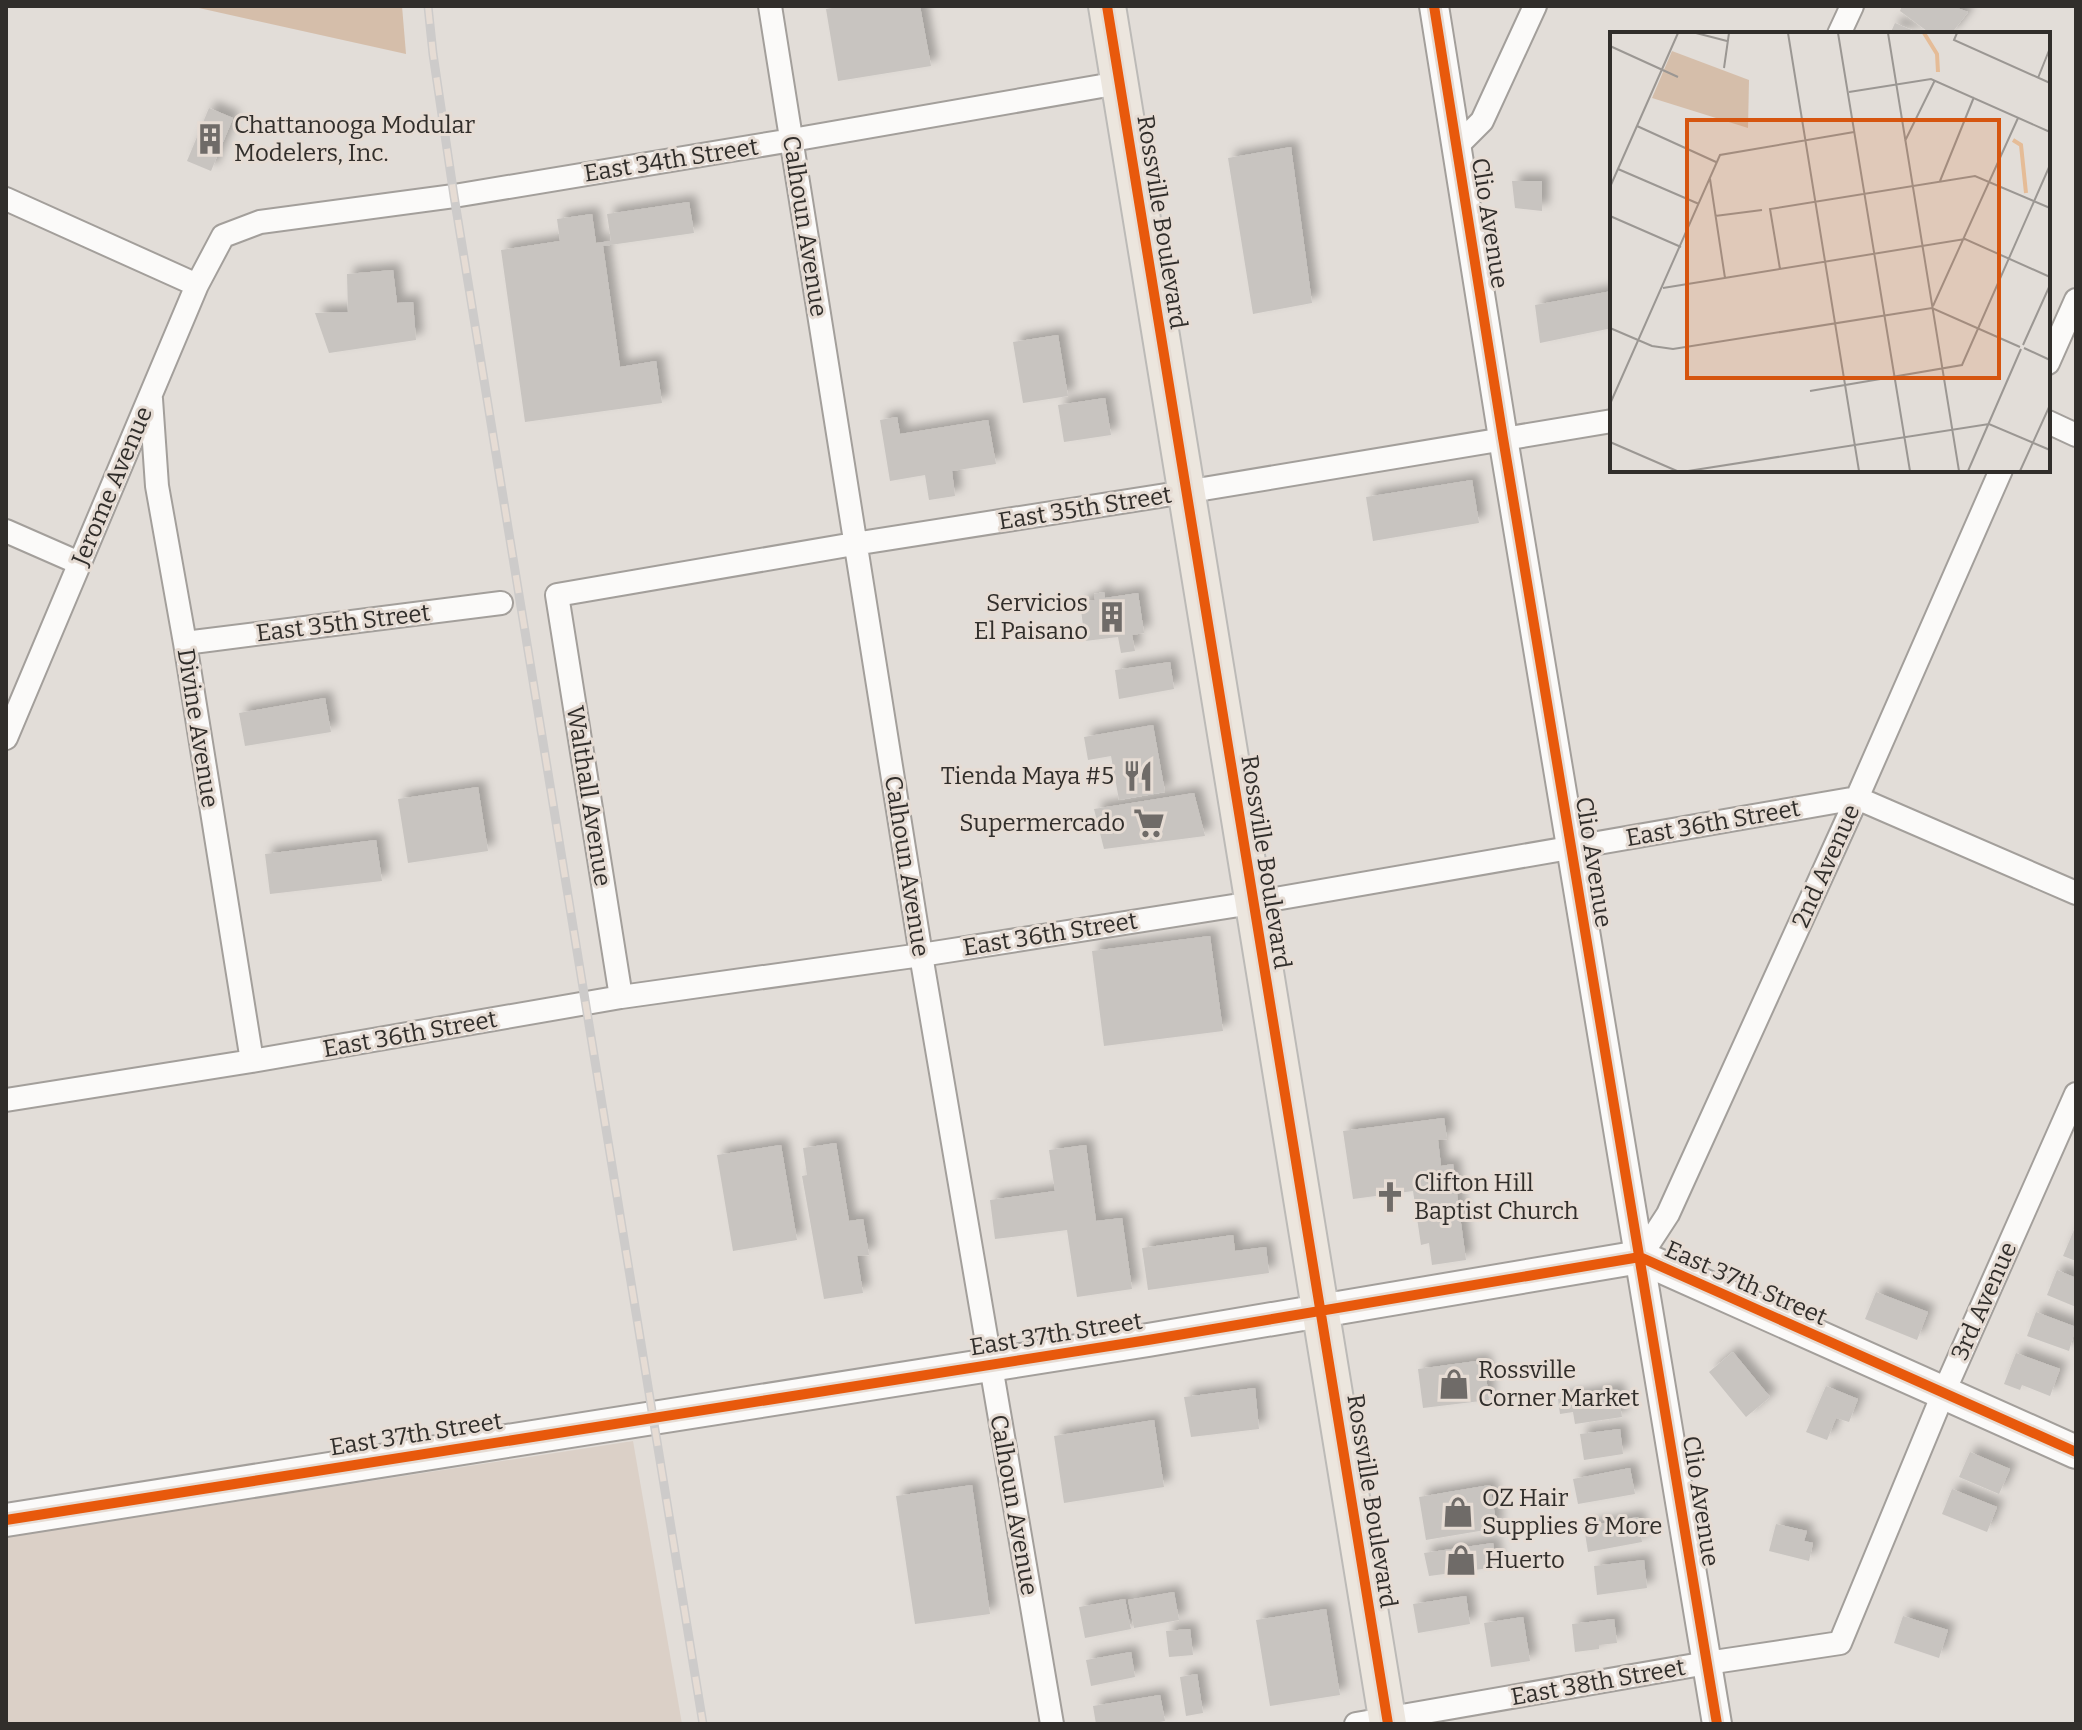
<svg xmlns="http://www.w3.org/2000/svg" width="2082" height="1730" font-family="Bitter,serif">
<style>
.built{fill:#dbd0c7}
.green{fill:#d5beaa}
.building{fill:#c8c4c0;filter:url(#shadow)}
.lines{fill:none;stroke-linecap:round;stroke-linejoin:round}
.minor-casing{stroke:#a39f9b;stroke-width:26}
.tertiary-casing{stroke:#a39f9b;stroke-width:32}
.secondary-casing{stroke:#a39f9b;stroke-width:36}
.trunk-casing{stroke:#bcbab7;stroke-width:40}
.minor{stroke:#fbfaf9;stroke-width:22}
.tertiary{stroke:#fbfaf9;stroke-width:28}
.secondary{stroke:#fbfaf9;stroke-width:32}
.trunk{stroke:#ece6de;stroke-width:36}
.rail-casing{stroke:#cdcbca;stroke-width:9}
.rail{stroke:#e6dcd4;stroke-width:6;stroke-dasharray:18;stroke-linecap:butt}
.cycleway-casing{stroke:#e6dcd4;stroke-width:15}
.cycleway{stroke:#e8590c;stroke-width:10}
.labels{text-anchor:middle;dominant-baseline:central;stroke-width:6;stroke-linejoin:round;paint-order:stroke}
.poi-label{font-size:24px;fill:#312e2b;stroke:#e6dcd4;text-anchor:start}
.street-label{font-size:24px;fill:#312e2b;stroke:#e6dcd4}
.inset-river{fill:none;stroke:#e5bc97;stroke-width:4}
.inset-road{fill:none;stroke:#9b9793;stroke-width:2}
.view{fill:#d6550f;fill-opacity:0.15;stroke:#d6550f;stroke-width:4}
.inset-edge{fill:none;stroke:#312e2b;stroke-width:4}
</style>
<defs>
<filter id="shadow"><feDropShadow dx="7" dy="-7" stdDeviation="4" flood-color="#0004"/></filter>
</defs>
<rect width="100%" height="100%" fill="#e2ddd8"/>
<path class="built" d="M633,1441L682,1724H6V1537Z"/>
<path class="green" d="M190,6H402L406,54Z"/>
<path class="building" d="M845,6H920L931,66L838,81L826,9Z
M1902,6H1952L1968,12L1951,34H1931L1900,11Z
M1895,23L1921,34H1890Z
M209,108L233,118L211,171L187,161Z
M1291,147L1312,303L1253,314L1228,158Z
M1512,181H1542V211L1515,208Z
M689,202L694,233L603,246L620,367L656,361L662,403L525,422L501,250L560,241L557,219L592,214L596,243L611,241L607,214Z
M393,270L397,303L413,302L416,340L329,353L315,313L348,312L347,274Z
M1612,291V328L1540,343L1535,305Z
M1058,335L1068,396L1023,403L1013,342Z
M1105,398L1111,435L1064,442L1058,405Z
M897,417L900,434L988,420L996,464L952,471L955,496L929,500L925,475L890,481L880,420Z
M1472,480L1479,523L1373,541L1366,497Z
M1104,592L1105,598L1138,593L1144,633L1132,635L1135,651L1121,653L1118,637L1085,641L1080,602L1095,600L1094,594Z
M1170,662L1174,689L1119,699L1115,670Z
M325,698L331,732L245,746L239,713Z
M1153,725L1165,792L1119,800L1111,756L1088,760L1084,737Z
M478,787L488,851L408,863L398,799Z
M1194,793L1205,836L1104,849L1094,809Z
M376,840L382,881L270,894L265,854Z
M1210,936L1223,1031L1104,1046L1092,951Z
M1444,1118L1447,1139L1438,1140L1441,1166L1453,1164L1466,1260L1432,1265L1429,1243L1421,1245L1413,1191L1353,1199L1343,1131Z
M836,1143L849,1221L863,1219L869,1255L857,1256L863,1293L824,1299L802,1176L807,1175L803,1148Z
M781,1145L797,1240L733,1251L717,1155Z
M1086,1145L1096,1221L1122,1218L1132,1289L1077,1297L1067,1230L995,1239L990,1200L1055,1191L1049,1150Z
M2076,1225V1261L2063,1256Z
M1233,1235L1235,1251L1266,1247L1269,1273L1148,1290L1142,1248Z
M2057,1270L2076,1278V1307L2047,1295Z
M1876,1292L1928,1312L1917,1340L1865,1319Z
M2036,1312L2076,1327L2069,1351L2027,1336Z
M1733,1352L1770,1397L1746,1417L1709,1372Z
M2016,1353L2060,1369L2050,1396L2022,1385L2020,1390L2004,1384Z
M1484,1360L1489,1400L1423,1408L1418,1369Z
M1826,1386L1858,1399L1849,1422L1836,1418L1827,1440L1806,1432Z
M1255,1388L1259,1429L1191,1437L1184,1397Z
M1617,1389L1622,1417L1575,1424L1573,1412L1560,1414L1558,1399Z
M1154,1420L1164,1487L1064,1503L1054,1436Z
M1620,1429L1623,1454L1584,1460L1580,1434Z
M1970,1452L2010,1469L1999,1494L1959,1477Z
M1630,1468L1635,1494L1578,1504L1573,1479Z
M972,1485L990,1614L915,1624L896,1496Z
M1490,1485L1497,1528L1426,1540L1419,1497Z
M1952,1489L1997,1507L1987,1532L1942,1514Z
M1638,1517L1642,1542L1588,1552L1584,1527Z
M1776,1524L1807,1531L1804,1541L1813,1543L1809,1561L1769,1551Z
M1493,1543L1497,1567L1429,1576L1424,1553Z
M1644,1560L1647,1588L1597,1595L1594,1566Z
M1174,1592L1179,1620L1134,1628L1128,1600Z
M1466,1596L1470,1624L1418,1633L1413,1604Z
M1125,1599L1131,1629L1085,1638L1079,1607Z
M1326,1609L1340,1695L1270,1706L1256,1620Z
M1903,1616L1948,1630L1939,1658L1894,1643Z
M1523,1617L1530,1661L1491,1667L1484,1623Z
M1614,1619L1617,1643L1599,1645V1649L1575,1652L1572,1624Z
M1190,1629L1193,1655L1169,1657L1166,1631Z
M1131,1652L1135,1677L1091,1686L1086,1660Z
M1197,1674L1203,1713L1186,1716L1180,1677Z
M1160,1695L1165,1721L1148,1724H1096L1093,1706Z"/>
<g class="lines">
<defs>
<path id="minor" d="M770,6L921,955L1052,1724
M1839,34L1852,6
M1457,146L1482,121L1535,6
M6,199L197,285
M2048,363L2076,300
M151,399L157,486L185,643L252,1061
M2048,422L2076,435
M6,531L79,563
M185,643L501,603
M6,738L197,285L223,236L260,222L454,196L792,140L1119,83
M621,997L557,595L854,544L1185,492L1612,421
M6,1100L252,1061L621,997L921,955L1252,903L1857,798L2076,893
M1640,1257L1668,1214L1857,798L2001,470
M1356,1724L1707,1663L1840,1643L1943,1394L2076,1094"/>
<path id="tertiary" d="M1434,6L1503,438L1717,1724"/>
<path id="secondary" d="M6,1520L1148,1340L1640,1257L2076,1452"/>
<path id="trunk" d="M1107,6L1388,1724"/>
</defs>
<use href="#minor" class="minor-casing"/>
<use href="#tertiary" class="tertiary-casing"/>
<use href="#secondary" class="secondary-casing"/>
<use href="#trunk" class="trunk-casing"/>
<use href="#minor" class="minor"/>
<use href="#tertiary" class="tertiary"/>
<use href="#secondary" class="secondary"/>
<use href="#trunk" class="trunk"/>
<defs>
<path id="rail" d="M428,6L433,54L454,196L703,1724"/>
</defs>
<use href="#rail" class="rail-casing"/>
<use href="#rail" class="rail"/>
<defs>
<path id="cycleway" d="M1107,6L1388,1724
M1434,6L1503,438L1717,1724
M6,1520L1148,1340L1640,1257L2076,1452"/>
</defs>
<use href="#cycleway" class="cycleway-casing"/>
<use href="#cycleway" class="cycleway"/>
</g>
<defs>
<symbol id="building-bare" viewBox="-9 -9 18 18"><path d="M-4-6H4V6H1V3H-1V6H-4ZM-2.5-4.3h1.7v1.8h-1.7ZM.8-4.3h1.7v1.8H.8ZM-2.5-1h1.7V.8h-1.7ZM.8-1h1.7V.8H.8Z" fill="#6f6b68" stroke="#e6dcd4" stroke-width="2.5" paint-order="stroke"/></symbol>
<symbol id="restaurant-bare" viewBox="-9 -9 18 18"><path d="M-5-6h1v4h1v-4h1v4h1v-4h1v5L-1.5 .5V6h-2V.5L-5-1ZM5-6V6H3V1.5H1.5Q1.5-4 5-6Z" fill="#6f6b68" stroke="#e6dcd4" stroke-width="2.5" paint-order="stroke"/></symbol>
<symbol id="supermarket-bare" viewBox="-9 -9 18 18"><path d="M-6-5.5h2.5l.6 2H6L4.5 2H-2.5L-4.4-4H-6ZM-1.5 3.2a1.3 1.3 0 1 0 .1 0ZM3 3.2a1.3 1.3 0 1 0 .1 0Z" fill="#6f6b68" stroke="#e6dcd4" stroke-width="2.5" paint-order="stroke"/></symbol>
<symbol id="church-bare" viewBox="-9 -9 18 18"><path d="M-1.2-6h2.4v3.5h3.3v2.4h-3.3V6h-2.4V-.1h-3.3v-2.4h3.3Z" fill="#6f6b68" stroke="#e6dcd4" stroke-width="2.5" paint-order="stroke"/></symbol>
<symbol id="shop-bare" viewBox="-9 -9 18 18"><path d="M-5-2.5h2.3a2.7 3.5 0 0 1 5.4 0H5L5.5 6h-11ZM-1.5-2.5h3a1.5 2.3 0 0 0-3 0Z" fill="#6f6b68" stroke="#e6dcd4" stroke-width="2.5" paint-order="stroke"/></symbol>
</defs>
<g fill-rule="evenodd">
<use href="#building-bare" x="188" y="117" width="44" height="44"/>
<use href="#building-bare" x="1090" y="595" width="44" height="44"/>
<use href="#restaurant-bare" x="1116" y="754" width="44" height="44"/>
<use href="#supermarket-bare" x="1127" y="801" width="44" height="44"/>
<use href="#church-bare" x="1368" y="1175" width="44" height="44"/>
<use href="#shop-bare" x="1432" y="1362" width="44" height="44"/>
<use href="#shop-bare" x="1436" y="1490" width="44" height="44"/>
<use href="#shop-bare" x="1439" y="1538" width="44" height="44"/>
</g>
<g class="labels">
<g class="poi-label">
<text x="234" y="125">Chattanooga Modular<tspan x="234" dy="28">Modelers, Inc.</tspan></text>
<text x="1088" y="603" text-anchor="end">Servicios<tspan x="1088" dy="28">El Paisano</tspan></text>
<text x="1114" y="776" text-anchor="end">Tienda Maya #5</text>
<text x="1125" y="823" text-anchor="end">Supermercado</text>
<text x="1414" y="1183">Clifton Hill<tspan x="1414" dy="28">Baptist Church</tspan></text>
<text x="1478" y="1370">Rossville<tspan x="1478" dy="28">Corner Market</tspan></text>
<text x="1482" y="1498">OZ Hair<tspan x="1482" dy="28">Supplies &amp; More</tspan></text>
<text x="1485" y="1560">Huerto</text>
</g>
<g class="street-label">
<text transform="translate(671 160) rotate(-9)">East 34th Street</text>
<text transform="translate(1162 222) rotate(81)">Rossville Boulevard</text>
<text transform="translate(1490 223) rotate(81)">Clio Avenue</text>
<text transform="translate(805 226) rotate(81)">Calhoun Avenue</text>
<text transform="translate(112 486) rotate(-67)">Jerome Avenue</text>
<text transform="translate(1085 508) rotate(-9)">East 35th Street</text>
<text transform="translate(343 623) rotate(-7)">East 35th Street</text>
<text transform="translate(198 728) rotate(81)">Divine Avenue</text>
<text transform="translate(589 796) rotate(81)">Walthall Avenue</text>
<text transform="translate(1713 823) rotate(-10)">East 36th Street</text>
<text transform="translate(1266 862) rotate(81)">Rossville Boulevard</text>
<text transform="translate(1594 862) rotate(81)">Clio Avenue</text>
<text transform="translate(907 866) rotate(81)">Calhoun Avenue</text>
<text transform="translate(1826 866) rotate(-66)">2nd Avenue</text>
<text transform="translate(1050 934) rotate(-9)">East 36th Street</text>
<text transform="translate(410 1034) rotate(-10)">East 36th Street</text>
<text transform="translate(1746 1283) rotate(24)">East 37th Street</text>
<text transform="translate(1984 1301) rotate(-66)">3rd Avenue</text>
<text transform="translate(1056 1334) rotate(-9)">East 37th Street</text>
<text transform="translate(416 1434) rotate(-9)">East 37th Street</text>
<text transform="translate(1372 1501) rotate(81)">Rossville Boulevard</text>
<text transform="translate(1701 1501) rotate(81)">Clio Avenue</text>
<text transform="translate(1014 1505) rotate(80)">Calhoun Avenue</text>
<text transform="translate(1598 1682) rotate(-10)">East 38th Street</text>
</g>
</g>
<g transform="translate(1610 32)">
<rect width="440" height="440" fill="#e2ddd8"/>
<path d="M62,19L139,48L138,96L42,66Z" fill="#d5beaa"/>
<path class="inset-river" d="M314,1L327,22L328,40M403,108L411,113L416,161"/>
<path class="inset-road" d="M86,1L117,9M178,1L249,439M228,1L300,439M278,1L349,439M347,1L344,8L440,51M0,14L68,45M114,36L119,1M428,46L440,16M239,60L321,47L440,100M27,94L106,130M295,109L325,48M8,137L89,172M100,147L115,246M330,149L364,65M0,155L68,1M0,184L71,215M105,184L152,178M170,237L160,177L365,144L440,176M53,256L355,207L440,245M323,274L408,86M0,296L42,314L63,317L322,276L410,315M413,313L440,253M414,316L440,328M200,359L352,333L440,133M0,372L110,123L244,100M0,410L67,439M78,439L379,392L440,418M358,439L411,317M410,439L440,373"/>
<path class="view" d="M77,88H389V346H77Z"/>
<rect width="440" height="440" class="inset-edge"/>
</g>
<rect width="2082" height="1730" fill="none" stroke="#312e2b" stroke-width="16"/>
</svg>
